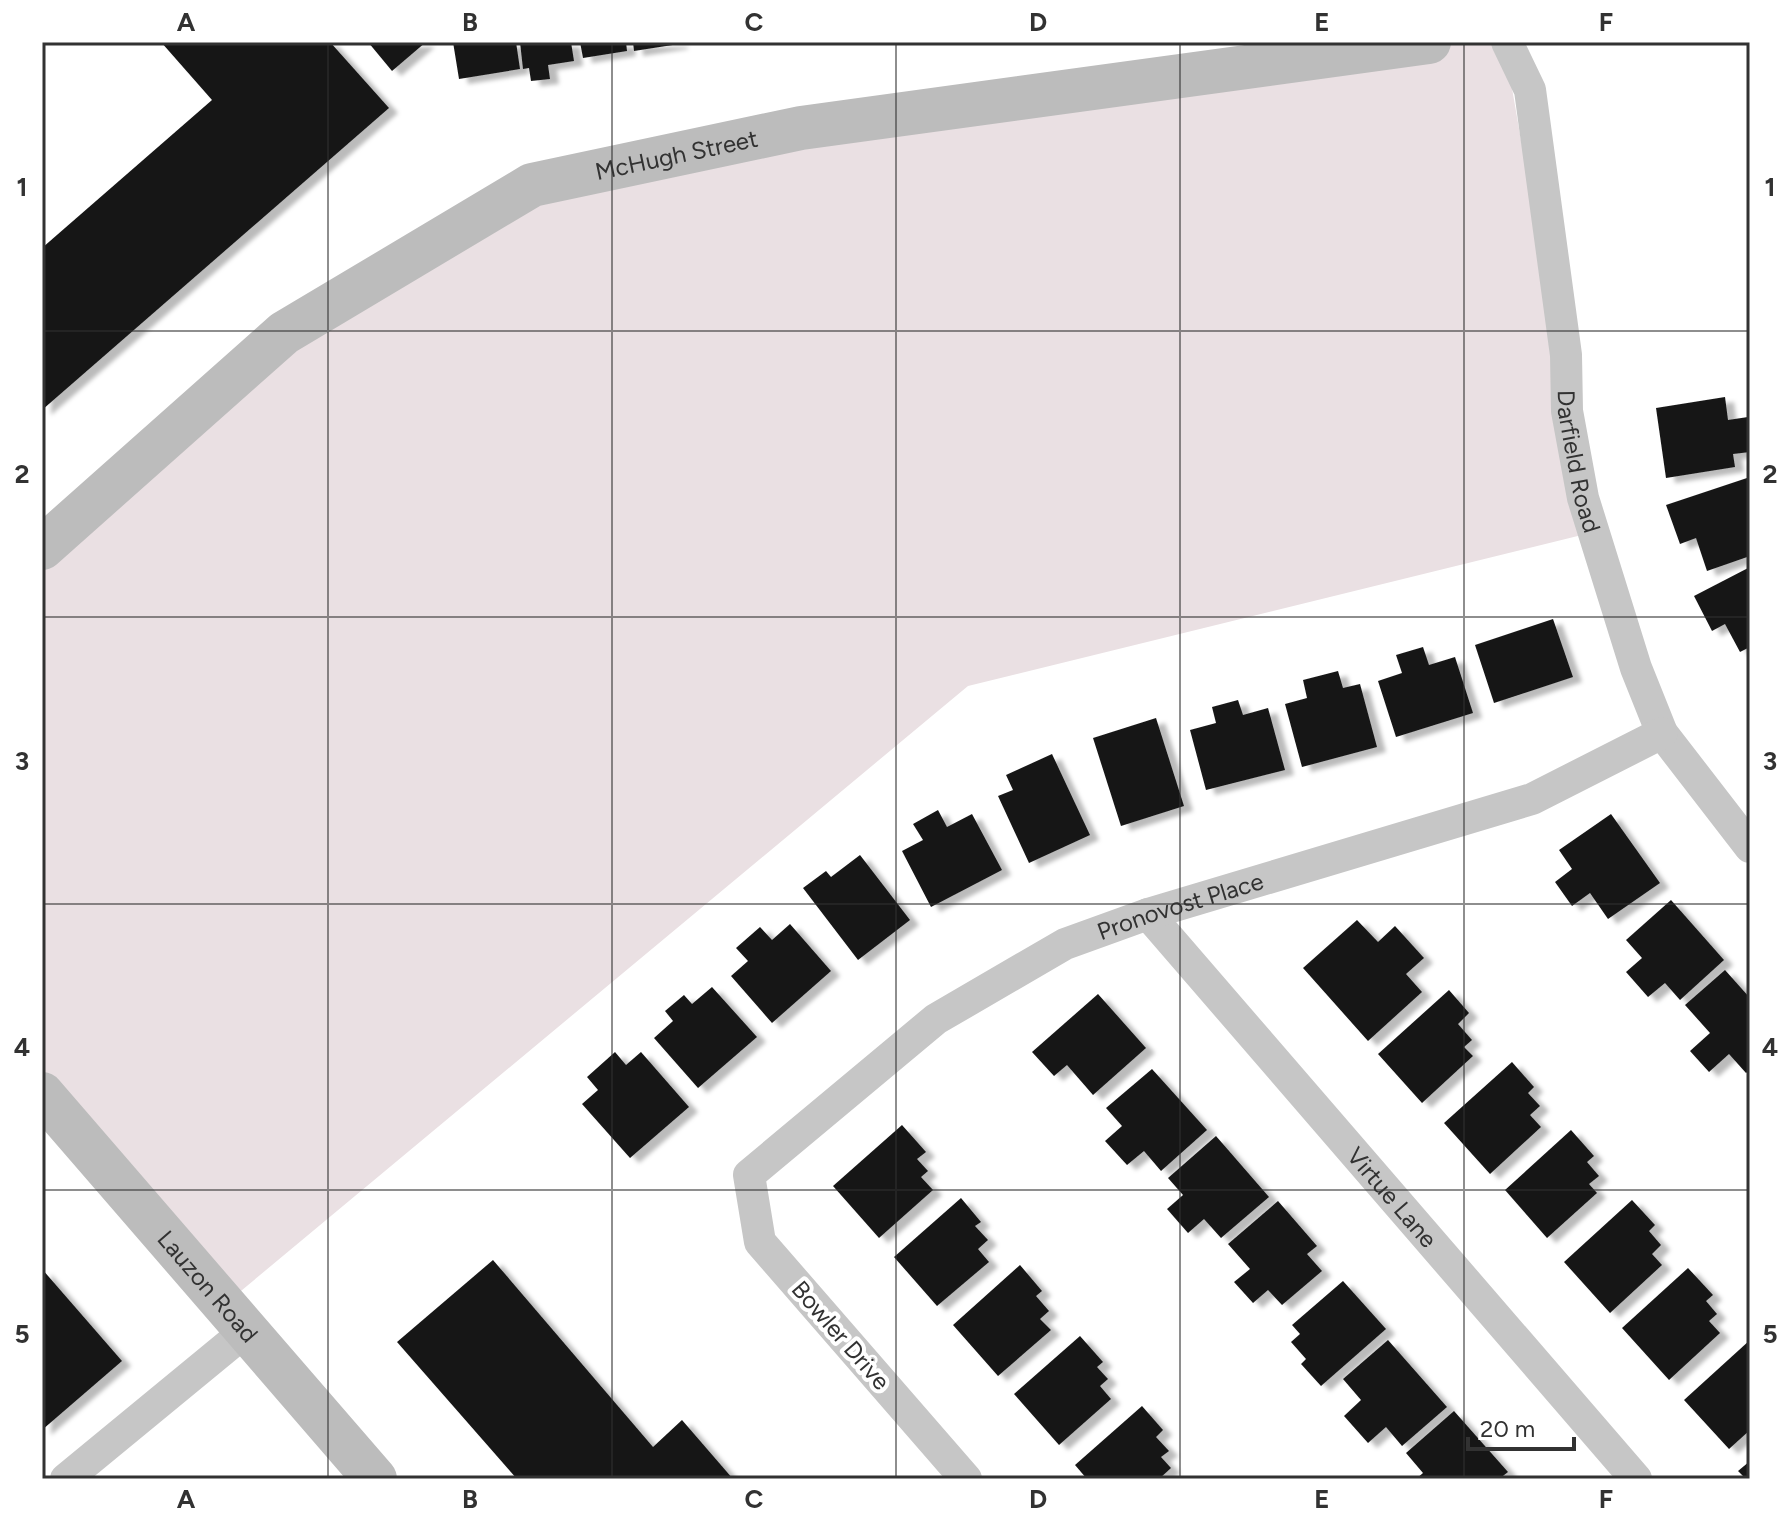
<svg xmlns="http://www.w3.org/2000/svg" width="1792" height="1521" font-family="Figtree,sans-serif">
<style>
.green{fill:#eae0e3}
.building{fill:#191919;filter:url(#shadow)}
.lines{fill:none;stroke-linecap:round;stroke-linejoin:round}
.street{stroke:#c6c6c6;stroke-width:32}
.secondary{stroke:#bcbcbc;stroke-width:44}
.grid{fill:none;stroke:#323232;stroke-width:2;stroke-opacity:0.55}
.labels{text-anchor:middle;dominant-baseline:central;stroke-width:8;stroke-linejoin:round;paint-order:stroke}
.street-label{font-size:24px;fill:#323232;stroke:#fff}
.neatline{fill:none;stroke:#323232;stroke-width:3}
.grid-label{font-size:26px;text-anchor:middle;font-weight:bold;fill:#323232}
</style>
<defs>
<filter id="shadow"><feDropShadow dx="9" dy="5" stdDeviation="2" flood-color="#0004"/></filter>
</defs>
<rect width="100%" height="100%" fill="#fff"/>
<path class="green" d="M1429,42H1504L1583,498L1594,532L968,686L224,1305L42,1096V548L284,333L532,185Z"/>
<path class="building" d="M161,42H330L389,108L42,410V248L212,100Z
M368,42H426L392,71Z
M453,42H516L520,69L459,79Z
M520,42H571L574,61L548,65L550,79L531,81L529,68L523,69Z
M580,42H626L627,51L583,58Z
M633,42H679V44L634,51Z
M1725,397L1728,420L1748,417L1750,452L1733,454L1735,467L1666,478L1656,408Z
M1750,477V556L1707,571L1696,538L1680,544L1666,505Z
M1750,567V647L1740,652L1725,624L1712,631L1694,596Z
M1553,619L1573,677L1494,703L1475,645Z
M1423,647L1429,665L1455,657L1473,713L1396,737L1378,681L1402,673L1396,655Z
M1338,671L1343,688L1360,684L1377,747L1302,767L1285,704L1307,698L1303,680Z
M1238,700L1243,715L1268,708L1285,770L1206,790L1190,730L1216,723L1212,707Z
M1156,718L1184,806L1121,826L1093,738Z
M1052,754L1090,835L1029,863L998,796L1013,790L1006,775Z
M938,810L947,827L972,814L1002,870L931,907L902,851L923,840L913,824Z
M1611,814L1660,883L1608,919L1590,893L1572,906L1555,882L1572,869L1559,850Z
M860,855L910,920L858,960L803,888L826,871L831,877Z
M1671,900L1724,960L1680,1000L1665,983L1648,997L1626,972L1642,958L1626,940Z
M1357,920L1378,942L1395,926L1424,958L1406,974L1422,992L1368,1041L1303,968Z
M790,924L831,971L772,1023L731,976L748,961L736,948L760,927L772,940Z
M1725,970L1750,998V1070L1746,1073L1729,1054L1709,1072L1690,1051L1710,1033L1685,1005Z
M712,987L757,1037L698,1088L654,1038L673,1021L665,1011L684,995L692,1004Z
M1449,990L1469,1013L1458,1024L1472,1040L1464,1047L1473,1056L1422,1103L1378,1054Z
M1098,994L1146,1048L1093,1095L1067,1065L1054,1076L1032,1052Z
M615,1052L626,1065L641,1052L689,1107L630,1158L582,1104L598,1090L587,1077Z
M1512,1062L1534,1087L1528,1093L1540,1106L1530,1115L1541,1127L1490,1174L1444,1123Z
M1152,1069L1207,1130L1161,1171L1144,1151L1127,1165L1105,1141L1122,1126L1106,1108Z
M902,1125L926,1152L917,1159L928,1171L921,1177L933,1190L879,1238L833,1186Z
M1571,1130L1594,1156L1587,1162L1599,1176L1589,1184L1597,1193L1547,1238L1505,1190Z
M1216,1136L1269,1197L1221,1238L1204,1219L1188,1233L1167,1209L1183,1195L1168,1178Z
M961,1198L981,1222L975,1226L988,1240L978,1249L989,1262L937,1306L894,1257Z
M1632,1200L1655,1225L1649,1231L1661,1245L1652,1254L1662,1265L1610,1313L1564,1262Z
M1278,1201L1317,1246L1307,1254L1322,1271L1282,1305L1268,1290L1253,1303L1234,1282L1250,1269L1228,1244Z
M493,1260L653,1447L682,1420L733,1479H517L397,1342Z
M1020,1265L1042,1291L1036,1296L1049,1311L1040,1319L1051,1330L998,1376L953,1325Z
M1688,1268L1713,1295L1706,1301L1717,1314L1709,1321L1720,1333L1669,1380L1622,1328Z
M42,1269L122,1361L42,1430Z
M1343,1281L1386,1329L1321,1386L1301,1364L1306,1359L1291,1342L1300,1334L1292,1325Z
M1080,1336L1103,1362L1097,1367L1108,1379L1100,1386L1111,1399L1059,1445L1014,1394Z
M1388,1340L1447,1407L1402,1446L1386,1427L1368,1443L1344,1416L1361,1400L1343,1379Z
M1750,1340V1430L1729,1449L1684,1400Z
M1142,1406L1163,1430L1156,1437L1169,1451L1161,1457L1171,1468L1159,1479H1087L1075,1465Z
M1454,1411L1508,1472L1499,1479H1416L1423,1473L1406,1453Z
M1750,1461V1479H1746L1738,1471Z"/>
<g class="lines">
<g class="street">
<path id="s1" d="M1507,42L1530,90L1566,355L1567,411L1583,498L1636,668L1662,733L1750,847"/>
<path id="s2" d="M1148,914L1636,1479"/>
<path d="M66,1479L247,1330"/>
<path id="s3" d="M966,1479L760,1242L749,1175L936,1019L1065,944L1148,914L1532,799L1662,733"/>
</g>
<g class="secondary">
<path id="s4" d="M42,548L284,333L532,185L801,128L1429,42"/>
<path id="s5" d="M42,1094L375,1479"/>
</g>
</g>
<path class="grid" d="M328,42V1479M612,42V1479M896,42V1479M1180,42V1479M1464,42V1479M42,331H1750M42,617H1750M42,904H1750M42,1190H1750"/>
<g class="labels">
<g class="street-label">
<text stroke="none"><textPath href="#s4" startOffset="760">McHugh Street</textPath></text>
<text stroke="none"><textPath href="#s1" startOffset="428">Darfield Road</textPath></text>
<text stroke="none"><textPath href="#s3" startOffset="896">Pronovost Place</textPath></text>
<text stroke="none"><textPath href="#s2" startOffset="374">Virtue Lane</textPath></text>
<text stroke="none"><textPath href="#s5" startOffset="254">Lauzon Road</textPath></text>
<text transform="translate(841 1335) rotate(49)">Bowler Drive</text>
</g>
</g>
<rect width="1792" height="1521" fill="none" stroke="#ffffff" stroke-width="88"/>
<path d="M1468 1437v12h106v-12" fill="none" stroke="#323232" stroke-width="4"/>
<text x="1480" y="1437" font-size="24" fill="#323232" stroke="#ffffff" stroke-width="6" paint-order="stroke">20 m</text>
<rect x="44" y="44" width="1704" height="1433" class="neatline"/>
<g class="grid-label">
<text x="186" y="31">A</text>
<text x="470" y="31">B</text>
<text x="754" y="31">C</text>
<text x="1038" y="31">D</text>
<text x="1322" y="31">E</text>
<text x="1606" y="31">F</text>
<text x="22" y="196">1</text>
<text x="1770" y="196">1</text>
<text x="22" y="483">2</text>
<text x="1770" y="483">2</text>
<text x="22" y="770">3</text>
<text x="1770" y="770">3</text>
<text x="22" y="1056">4</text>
<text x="1770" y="1056">4</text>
<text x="22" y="1343">5</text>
<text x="1770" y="1343">5</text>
<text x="186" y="1508">A</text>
<text x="470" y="1508">B</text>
<text x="754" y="1508">C</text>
<text x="1038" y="1508">D</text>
<text x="1322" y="1508">E</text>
<text x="1606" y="1508">F</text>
</g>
</svg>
